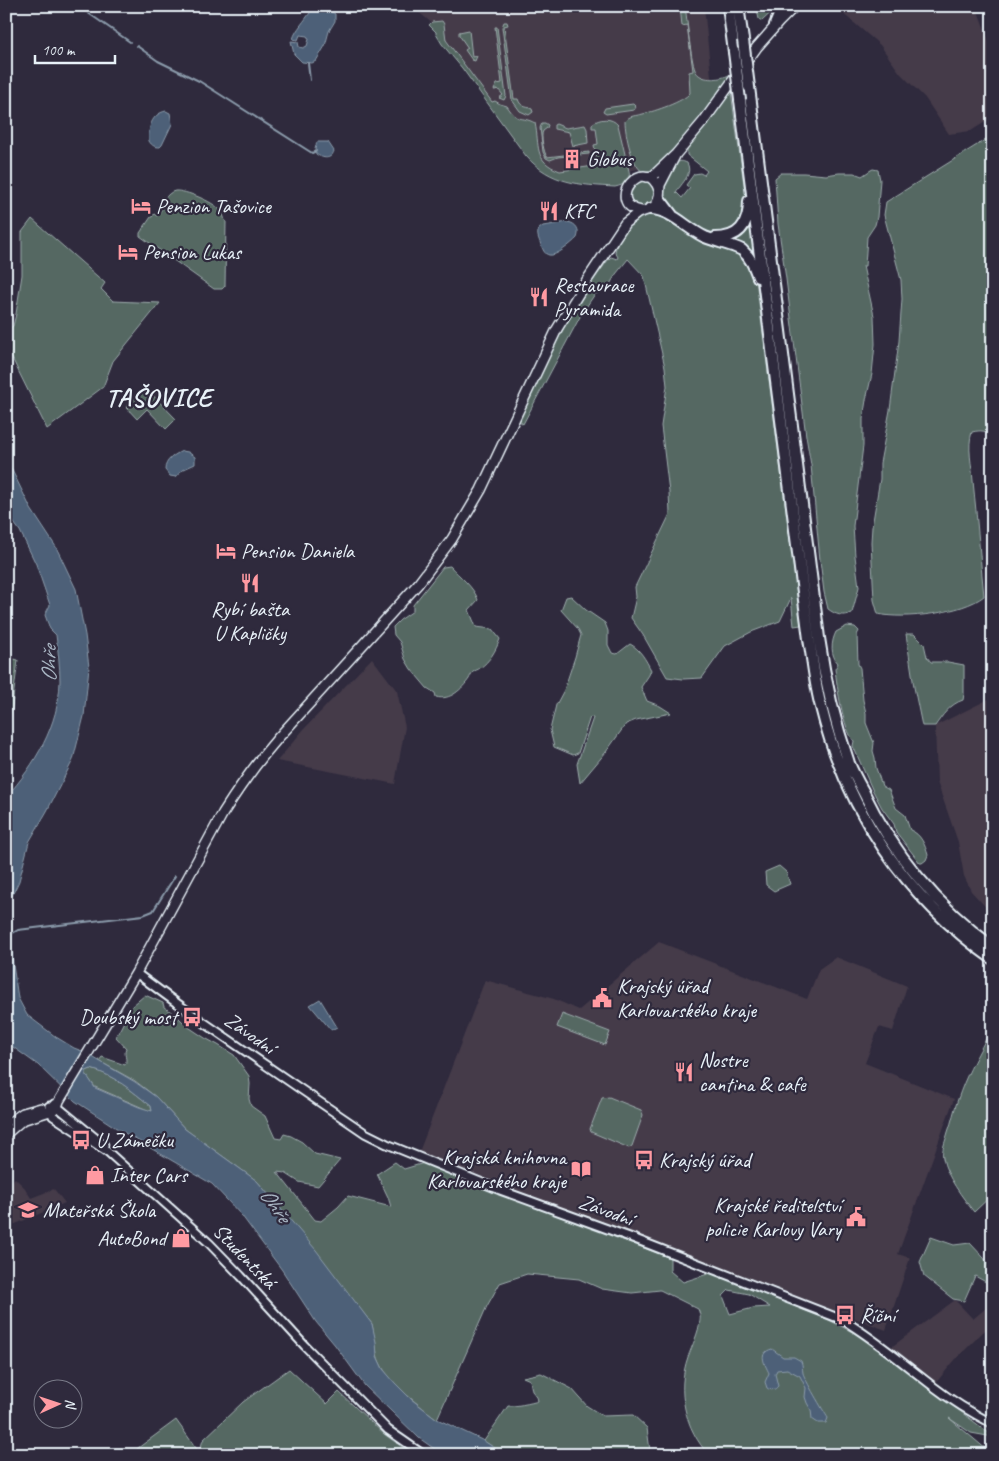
<svg xmlns="http://www.w3.org/2000/svg" width="999" height="1461" font-family="Caveat,sans-serif">
<style>
.built{fill:#443a49}
.green{fill:#546862;stroke:#9eacad;fill-rule:evenodd}
.water{fill:#4d6178;stroke:#8b9bab;fill-rule:evenodd}
.lines{fill:none;stroke-linecap:round;stroke-linejoin:round}
.stream{stroke:#8b9bab;stroke-width:2}
.minor-casing{stroke:#e8f1f8;stroke-width:11}
.major-casing{stroke:#e8f1f8;stroke-width:12}
.highway-casing{stroke:#e8f1f8;stroke-width:14}
.minor{stroke:#2f2a3d;stroke-width:7}
.major{stroke:#2f2a3d;stroke-width:9}
.highway{stroke:#2f2a3d;stroke-width:10}
.highway-bridge-casing{stroke:#e8f1f8;stroke-width:14;stroke-linecap:butt}
.highway-bridge{stroke:#2f2a3d;stroke-width:10}
.labels{text-anchor:middle;dominant-baseline:central;stroke-width:4.5;stroke-linejoin:round;paint-order:stroke}
.poi-label{font-size:21px;fill:#e8f1f8;stroke:#2f2a3d;text-anchor:start}
.street-label{font-size:21px;fill:#e8f1f8;stroke:#2f2a3d}
.water-label{font-size:22px;font-style:italic;fill:#aab7c5;stroke:#2f2a3d}
.district-label{font-size:26px;font-weight:bold;letter-spacing:1px;fill:#e8f1f8;stroke:#2f2a3d}
</style>
<rect width="100%" height="100%" fill="#2f2a3d"/>
<filter id="ink" filterUnits="userSpaceOnUse"><feTurbulence type="fractalNoise" baseFrequency=".02" numOctaves="2"/><feDisplacementMap in="SourceGraphic" scale="10" xChannelSelector="R" yChannelSelector="G"/><feConvolveMatrix kernelMatrix="1 2 1 2 8 2 1 2 1" color-interpolation-filters="sRGB"/></filter>
<g filter="url(#ink)">
<path class="built" d="M410,6H704L713,96L653,167L583,177L559,175L522,144L439,30L427,19L417,11L413,10Z
M834,6H976L993,51V117L971,131L949,134L925,98L900,73L880,45Z
M372,658L397,691L405,727L395,784L277,761L304,729Z
M993,697V915L971,891L964,876L958,842L937,782L935,726Z
M659,942L807,999L819,969L836,957L907,986L893,1031L879,1027L865,1063L954,1099L898,1254L910,1258L886,1330L558,1206L419,1152L485,980L554,999L579,1010Z
M15,1178L25,1188L31,1198L54,1189L65,1203L6,1228V1186Z
M955,1300L973,1319L993,1302V1325L983,1332L955,1360L934,1385L890,1348Z"/>
<path class="green" d="M680,6H685C687,18 691,64 696,72C703,82 721,79 729,75L730,80L683,142L653,173C651,173 648,174 645,173C632,169 625,133 625,121C630,115 636,116 643,114C655,111 683,102 690,93L689,72L693,71L687,25L682,26Z
M756,6H778L762,21L759,19Z
M442,21L444,24L446,40L492,102L495,101L500,104L507,106C519,124 520,115 535,123C540,146 533,161 560,171L594,166L597,161L594,145L598,144L596,128H592V124C599,118 612,117 618,125L629,171C631,181 624,185 615,187C580,185 551,184 526,156L462,68L442,44L436,34V32L429,25L432,22Z
M504,22H507L508,25L504,26L514,99H518C521,108 526,106 532,109L533,112L529,115L520,111L512,100L502,27Z
M495,27H497L506,96L504,100L499,98L503,95L498,89L495,90H494L497,84L502,83Z
M469,30L472,57L477,56L475,61L472,60L465,50L468,48L459,35V32Z
M731,92L746,199L745,215L735,230L715,235L707,232L700,229L670,209L665,198L663,186L676,164C680,160 682,161 687,163C693,174 682,183 676,192L682,198L690,188L686,185L694,174L700,173L704,175L707,171L687,155V149Z
M633,104L636,107L634,110L606,114L603,112L605,108Z
M542,123H545L548,125L547,128C546,129 544,130 543,131C540,135 544,153 547,157L589,152V154L558,157L550,160L546,158L543,152L540,128Z
M556,124L566,128L585,125L587,129L588,143L573,146L569,132L554,129V125Z
M993,135V437C986,430 981,430 972,432C967,447 972,465 973,481C977,519 980,557 984,596C963,613 904,620 878,614L874,600L871,542L872,527L880,479V463L890,410L899,341L902,299L901,280L884,215L886,202Z
M873,169L878,170L880,180L877,217L875,225L867,237L865,266H863L874,316L875,344L872,374L866,400L863,419V446L853,526L855,556L859,587L852,613C843,617 836,615 828,609L824,592L820,560L811,465L806,436L786,279L778,224L775,178L781,173H804L826,175L839,173H854L862,176L871,170Z
M630 194a13 13 0 1 1 26 0a13 13 0 1 1-26 0Z
M175,191C185,190 214,202 220,210C223,213 224,217 225,221H226L225,286L222,289H214L140,236V233L151,217H152L154,214L157,216L167,201L164,199C168,195 170,192 175,191Z
M653,213L658,214L745,257L756,280L801,625L794,626L791,598L780,621L751,632L725,646L702,678L683,679L667,677L643,635L631,618L636,597L635,587L670,514L669,492L661,426L667,386L665,367L644,276L628,259L616,274L606,291L604,290L595,294L582,313L523,424L518,420L563,329L590,285L608,260L611,257L617,259L618,257L615,252C616,243 629,223 637,217C641,214 648,214 653,213Z
M32,219L105,283L101,289L113,301L160,303L113,361L103,387L47,429L6,346V331L13,326L16,314L22,275V232Z
M750,220L755,259L728,241Z
M146,388L176,419L166,429L147,409L137,419L126,407Z
M450,566C459,576 474,587 478,600L469,610L476,627L492,629L500,639C496,650 490,661 480,668C478,670 475,670 473,672C471,674 470,677 469,679C462,689 450,701 436,697L435,693L427,688L411,669L405,659L400,642L394,635L393,627L400,620L413,611V605L443,567Z
M571,596L586,610L605,623L608,631V645L612,653L617,654L630,644C640,649 646,660 651,670L649,675L641,687L647,701L660,706L671,713L636,720L626,724L606,752L580,783L577,764L593,718L590,717L578,753L573,755L554,747L550,730L556,705L564,690L575,657L581,635L578,629L561,610L566,597Z
M847,626L855,627L859,631L857,635L858,664L860,668L863,700L866,713V723L874,743L873,751L875,758L876,768L882,786L889,790L896,808L905,815L910,830C921,834 925,845 928,855L926,860L922,863H920L896,832L894,824L882,808L872,789L853,746L854,741C843,729 837,686 835,669L838,663C830,655 831,642 836,632Z
M906,634H914L924,644L927,657L931,662H948L964,665V694L963,700C950,704 942,716 935,726H922L914,687Z
M6,657L18,660L9,729L6,737Z
M779,866L786,872L790,884L774,891L766,885L765,872Z
M145,995L163,1003L164,1007L177,1016L187,1026L205,1038L218,1045L234,1055L249,1076L250,1084L249,1099L251,1106L265,1116L275,1138L281,1139L284,1134L291,1136L302,1142L315,1154L340,1160L318,1186L299,1182L285,1173L277,1172L315,1220L321,1221L338,1207L348,1196L391,1207L388,1197L377,1174L395,1162L404,1169L424,1163L670,1258V1271L683,1282L711,1273L827,1319L860,1336L993,1436V1437L971,1433L949,1418L993,1455H709C685,1429 676,1391 688,1357C692,1346 699,1332 700,1320C701,1316 699,1312 698,1309L660,1290L632,1293L602,1289L579,1279L527,1274L500,1283L487,1306L437,1419C418,1404 382,1379 377,1354C375,1344 374,1334 372,1324L257,1181L185,1129L156,1097L135,1081L99,1061L102,1057L125,1065C128,1059 123,1054 126,1048L116,1037L132,1006ZM729,1290L749,1294L770,1307L753,1308L730,1314L723,1296Z
M562,1014L610,1032L605,1045L557,1027Z
M992,1038L993,1194L974,1212C963,1198 946,1176 943,1158C941,1150 946,1140 948,1132C952,1121 954,1110 958,1099C965,1078 975,1059 986,1039Z
M91,1069C114,1075 132,1091 151,1106L152,1112L95,1087L85,1074L86,1071Z
M609,1097L641,1110L643,1115L632,1146L629,1148L591,1132L590,1129L602,1098Z
M931,1237L954,1245L970,1243L984,1258L993,1272V1286L975,1276L964,1301L953,1299L924,1276L920,1262Z
M289,1369L327,1404L339,1392L384,1434L413,1455H203L200,1450L203,1440L243,1402Z
M541,1373L572,1389L587,1406L603,1416L633,1415L647,1428L650,1451L653,1455H505L484,1441L508,1406C512,1407 533,1403 538,1401L537,1397L532,1391L530,1380L523,1377Z
M176,1420L201,1455H133L138,1448Z"/>
<path class="water" d="M320,9H328L335,14V21L329,31L325,46L316,61L312,63L302,62L294,54L291,41L298,42L299,47L303,48L307,46L309,39L307,36L300,35L298,40L293,39C296,29 305,21 311,11Z
M166,111L170,113L172,124L162,145L160,147C155,147 152,146 149,141C148,129 151,114 166,111Z
M317,142H328L334,151C331,160 323,159 316,154L315,149Z
M568,222C577,224 580,230 577,238C572,243 556,257 549,255C544,254 543,249 541,245C539,239 536,235 539,229L543,226Z
M182,451L188,452L195,457V464L182,470L176,477L170,476L165,470C165,460 174,455 182,451Z
M6,458L31,509L56,547L76,589L85,635L89,667L84,716L73,760L47,811L29,842L19,881L8,904L13,965L18,998L27,1015L56,1037L74,1048L82,1051L135,1082L156,1097L185,1129L257,1181L316,1250L372,1324L376,1342L377,1356L383,1369L395,1383L411,1399L437,1419L484,1441L505,1455H443L419,1438L365,1386L335,1345L316,1322L282,1270L242,1216L212,1184L118,1129L75,1101L38,1065L6,1042V865L8,866L10,861L6,847V797C35,765 59,725 60,681C60,666 58,650 56,635L50,629L45,615L50,605L36,564L20,531L6,512ZM91,1069C114,1075 132,1091 151,1106L152,1111L139,1107L95,1088L86,1074V1071Z
M320,999L337,1027L331,1030L310,1005Z
M772,1349L783,1357H794L801,1361C803,1366 802,1368 803,1373C804,1378 824,1412 828,1418L826,1423H818L812,1419L811,1410L807,1403L805,1397L806,1388L800,1376L787,1369L777,1370L775,1374L778,1386C775,1390 771,1391 767,1388L765,1382L769,1373C765,1364 757,1353 772,1349Z"/>
<g class="lines">
<path class="stream" d="M78,6L130,42
M137,46L158,61L199,81L312,153L316,151
M308,63L310,80
M6,937L18,930L143,915L153,911L175,876"/>
<defs>
<path id="minor" d="M136,973L193,1015L299,1088L365,1133L387,1144L500,1190L635,1239L843,1320C875,1339 904,1364 934,1387C952,1401 972,1413 993,1424
M54,1104L104,1145
M49,1106L53,1116L108,1152L209,1243L241,1276L305,1346L388,1430L424,1455"/>
<path id="major" d="M646,177L653,176L676,154L703,122L757,47L779,22L795,6
M641,211C602,203 646,152 659,190
M12,1121L23,1113L41,1108
M6,1134L22,1120L53,1110L57,1107L59,1101L136,973L223,813C240,786 258,761 278,738L418,584L452,539L481,490L557,329L585,283L625,223L638,213L650,209L656,205L659,198L660,185L676,154"/>
<path id="highway" d="M728,6L734,52
M738,6L743,40
M775,25L780,13L788,6
M749,87L819,638C825,681 835,723 849,763C853,773 858,782 863,791C892,852 937,907 993,947
M740,100L809,639C813,662 815,685 821,707C846,810 906,898 993,959
M659,198L672,215
M650,209C671,209 687,229 705,237C717,242 730,244 742,250C751,258 754,266 758,277
M715,238C739,238 749,225 749,201"/>
</defs>
<use href="#minor" class="minor-casing"/>
<use href="#major" class="major-casing"/>
<use href="#highway" class="highway-casing"/>
<use href="#minor" class="minor"/>
<use href="#major" class="major"/>
<use href="#highway" class="highway"/>
<defs>
<path id="highway-bridge" d="M743,40L749,87
M734,52L740,100"/>
</defs>
<use href="#highway-bridge" class="highway-bridge-casing"/>
<use href="#highway-bridge" class="highway-bridge"/>
</g>
</g>
<defs>
<symbol id="building-bare" viewBox="-9 -9 18 18"><path d="M-4-6H4V6H1V3H-1V6H-4ZM-2.5-4.3h1.7v1.8h-1.7ZM.8-4.3h1.7v1.8H.8ZM-2.5-1h1.7V.8h-1.7ZM.8-1h1.7V.8H.8Z" fill="#ff9aa2" stroke="#2f2a3d" stroke-width="2.5" paint-order="stroke"/></symbol>
<symbol id="hotel-bare" viewBox="-9 -9 18 18"><path d="M-6-4.5h1.5V1H6V5H4.5V3h-9V5H-6ZM-4 0a1.8 1.8 0 1 1 3.6 0ZM.5 0V-2.5h3Q6-2.5 6 0Z" fill="#ff9aa2" stroke="#2f2a3d" stroke-width="2.5" paint-order="stroke"/></symbol>
<symbol id="restaurant-bare" viewBox="-9 -9 18 18"><path d="M-5-6h1v4h1v-4h1v4h1v-4h1v5L-1.5 .5V6h-2V.5L-5-1ZM5-6V6H3V1.5H1.5Q1.5-4 5-6Z" fill="#ff9aa2" stroke="#2f2a3d" stroke-width="2.5" paint-order="stroke"/></symbol>
<symbol id="civic-bare" viewBox="-9 -9 18 18"><path d="M-.6-6.5H3V-4.5H.6V-3L4-1V1h2V6H-6V1h2V-1L-.6-3ZM-1.2 2.5V6h2.4V2.5Z" fill="#ff9aa2" stroke="#2f2a3d" stroke-width="2.5" paint-order="stroke"/></symbol>
<symbol id="bus-bare" viewBox="-9 -9 18 18"><path d="M-5-6H5V4H4V6H2V4H-2V6H-4V4H-5ZM-3.5-4V0h7V-4ZM-3.5 1.2v1.5H-2V1.2ZM2 1.2v1.5H3.5V1.2Z" fill="#ff9aa2" stroke="#2f2a3d" stroke-width="2.5" paint-order="stroke"/></symbol>
<symbol id="library-bare" viewBox="-9 -9 18 18"><path d="M-6-4Q-3-5.5-.7-3.5V5Q-3 3-6 4ZM6-4Q3-5.5 .7-3.5V5Q3 3 6 4Z" fill="#ff9aa2" stroke="#2f2a3d" stroke-width="2.5" paint-order="stroke"/></symbol>
<symbol id="shop-bare" viewBox="-9 -9 18 18"><path d="M-5-2.5h2.3a2.7 3.5 0 0 1 5.4 0H5L5.5 6h-11ZM-1.5-2.5h3a1.5 2.3 0 0 0-3 0Z" fill="#ff9aa2" stroke="#2f2a3d" stroke-width="2.5" paint-order="stroke"/></symbol>
<symbol id="school-bare" viewBox="-9 -9 18 18"><path d="M0-5L7-2L0 1L-7-2ZM-4 1L0 2.5L4 1V4Q0 6-4 4Z" fill="#ff9aa2" stroke="#2f2a3d" stroke-width="2.5" paint-order="stroke"/></symbol>
</defs>
<g fill-rule="evenodd">
<use href="#building-bare" x="558" y="145" width="28" height="28"/>
<use href="#hotel-bare" x="127" y="192" width="28" height="28"/>
<use href="#restaurant-bare" x="535" y="197" width="28" height="28"/>
<use href="#hotel-bare" x="114" y="238" width="28" height="28"/>
<use href="#restaurant-bare" x="525" y="283" width="28" height="28"/>
<use href="#hotel-bare" x="212" y="537" width="28" height="28"/>
<use href="#restaurant-bare" x="236" y="569" width="28" height="28"/>
<use href="#civic-bare" x="588" y="984" width="28" height="28"/>
<use href="#bus-bare" x="178" y="1003" width="28" height="28"/>
<use href="#restaurant-bare" x="670" y="1058" width="28" height="28"/>
<use href="#bus-bare" x="67" y="1126" width="28" height="28"/>
<use href="#bus-bare" x="630" y="1146" width="28" height="28"/>
<use href="#library-bare" x="567" y="1155" width="28" height="28"/>
<use href="#shop-bare" x="81" y="1161" width="28" height="28"/>
<use href="#school-bare" x="14" y="1196" width="28" height="28"/>
<use href="#civic-bare" x="842" y="1203" width="28" height="28"/>
<use href="#shop-bare" x="167" y="1224" width="28" height="28"/>
<use href="#bus-bare" x="831" y="1301" width="28" height="28"/>
</g>
<g class="labels">
<g class="poi-label">
<text x="587" y="159">Globus</text>
<text x="156" y="206">Penzion Tašovice</text>
<text x="564" y="211">KFC</text>
<text x="143" y="252">Pension Lukas</text>
<text x="554" y="285">Restaurace<tspan x="554" dy="24">Pyramida</tspan></text>
<text x="241" y="551">Pension Daniela</text>
<text x="250" y="609" text-anchor="middle">Rybí bašta<tspan x="250" dy="24">U Kapličky</tspan></text>
<text x="617" y="986">Krajský úřad<tspan x="617" dy="24">Karlovarského kraje</tspan></text>
<text x="177" y="1017" text-anchor="end">Doubský most</text>
<text x="699" y="1060">Nostre<tspan x="699" dy="24">cantina &amp; cafe</tspan></text>
<text x="96" y="1140">U Zámečku</text>
<text x="566" y="1157" text-anchor="end">Krajská knihovna<tspan x="566" dy="24">Karlovarského kraje</tspan></text>
<text x="659" y="1160">Krajský úřad</text>
<text x="110" y="1175">Inter Cars</text>
<text x="841" y="1205" text-anchor="end">Krajské ředitelství<tspan x="841" dy="24">policie Karlovy Vary</tspan></text>
<text x="43" y="1210">Mateřská Škola</text>
<text x="166" y="1238" text-anchor="end">AutoBond</text>
<text x="860" y="1315">Říční</text>
</g>
<g class="street-label">
<text transform="translate(250 1033) rotate(35)">Závodní</text>
<text transform="translate(606 1210) rotate(20)">Závodní</text>
<text transform="translate(245 1256) rotate(46)">Studentská</text>
</g>
<g class="water-label">
<text transform="translate(49 664) rotate(-90)">Ohře</text>
<text transform="translate(275 1205) rotate(54)">Ohře</text>
</g>
<g class="district-label">
<text x="159" y="397">TAŠOVICE</text>
</g>
</g>
<rect width="999" height="1461" fill="none" stroke="#2f2a3d" stroke-width="25"/>
<rect x="12" y="12" width="974" height="1436" fill="none" stroke="#e8f1f8" stroke-width="2" filter="url(#ink)"/>
<g transform="translate(58 1404) rotate(87)"><circle r="24" fill="#2f2a3d" stroke="#797a88"/>
<path d="M0-4L9 19L0 12L-9 19Z" fill="#ff9aa2"/>
<text y="-8" font-size="14" font-weight="bold" text-anchor="middle" fill="#e8f1f8">N</text>
</g>
<path d="M35 55v8h80v-8" fill="none" stroke="#e8f1f8" stroke-width="2.5"/>
<text x="42" y="55" font-size="15" fill="#e8f1f8" stroke="#2f2a3d" stroke-width="4" paint-order="stroke">100 m</text>
</svg>
